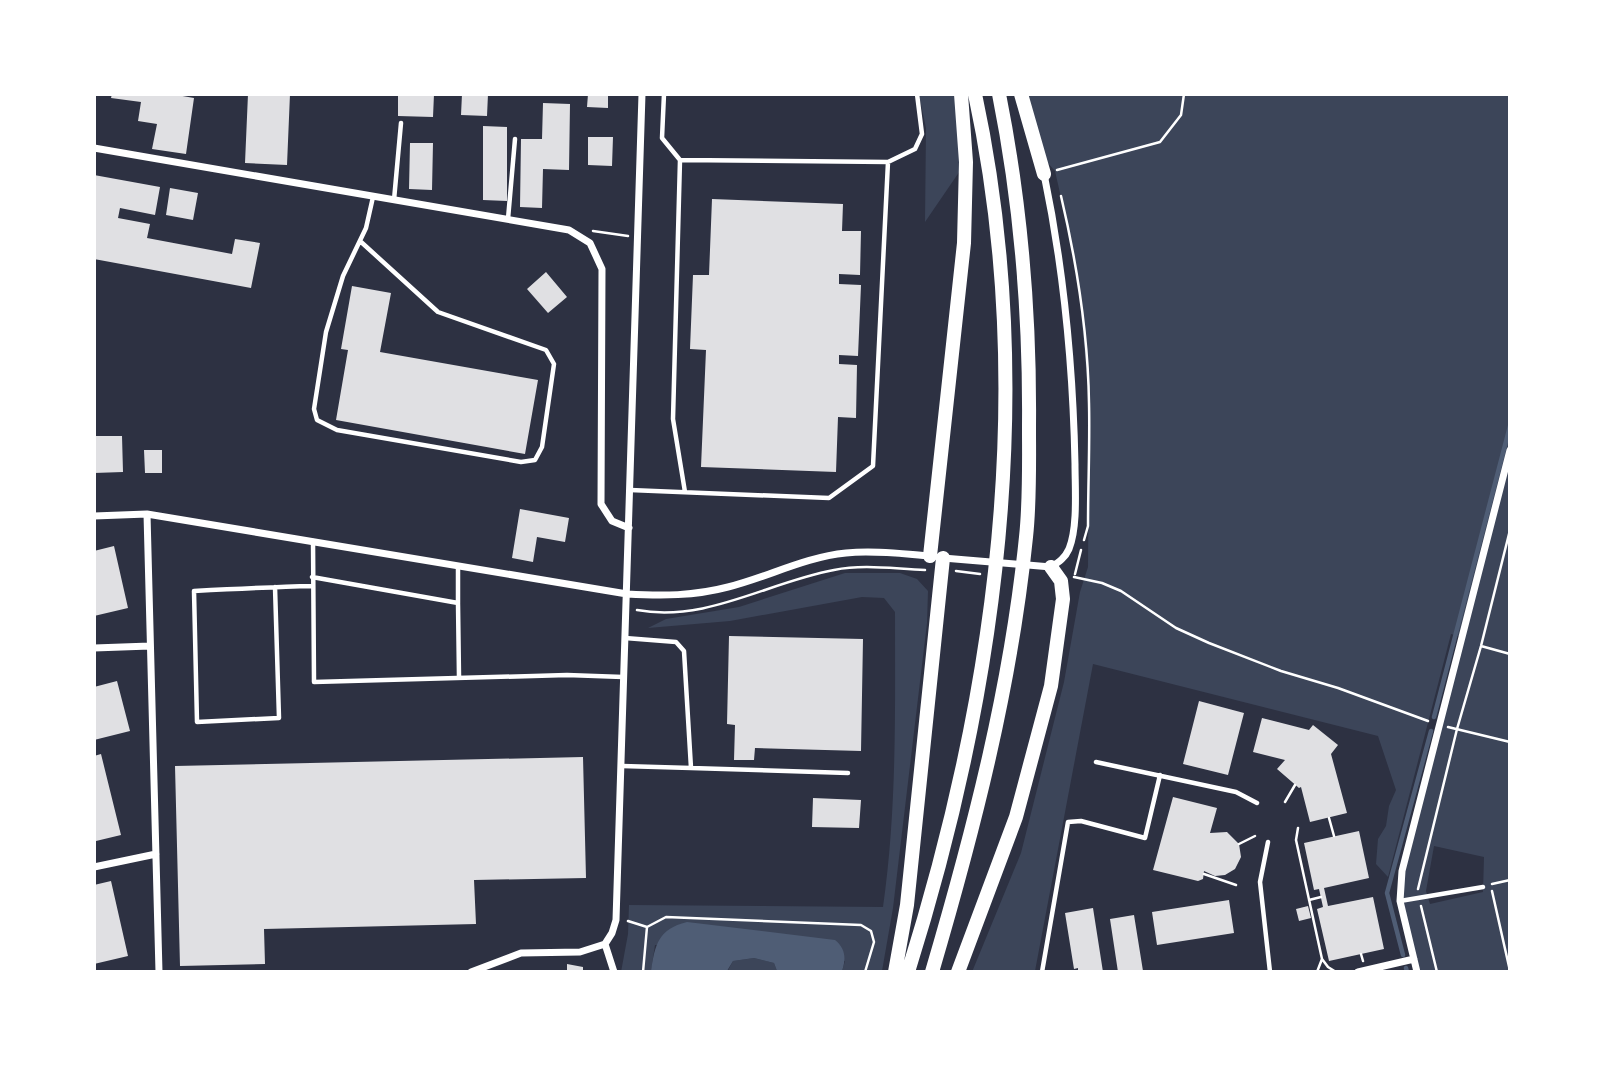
<svg xmlns="http://www.w3.org/2000/svg" width="1604" height="1066" font-family="'Crimson Pro',serif">
<style>
.green{fill:#3c4559;fill-rule:evenodd}
.water{fill:#4f5d75}
.lines{fill:none;stroke-linecap:round;stroke-linejoin:round}
.stream{stroke:#4f5d75;stroke-width:4.5}
.building{fill:#e0e0e3}
.path{stroke:#fff;stroke-width:2.5}
.service{stroke:#fff;stroke-width:4.5}
.minor{stroke:#fff;stroke-width:7}
.trunk{stroke:#fff;stroke-width:14}
</style>
<rect width="100%" height="100%" fill="#2d3142"/>
<path class="green" d="M919,95H959L966,162L925,222L926,128Z
M1026,95H1509V971H1418L1400,884L1462,637L1451,634L1388,877L1376,864L1378,839L1386,826L1389,806L1396,790L1378,736L1093,664L1035,971L972,972L1021,853L1064,682L1080,592L1088,567L1089,402L1079,290L1067,224L1055,171L1047,162ZM1434,846L1484,857L1483,892L1430,904L1426,891Z
M845,573H900L917,579L928,591L927,623L893,908L882,971H842L845,961L655,945L651,971L621,972L628,934L629,905L883,907C897,809 895,711 895,612L884,598L862,597L730,621L648,628L666,619L739,607Z
M754,958L774,963L777,971L727,972L733,961Z"/>
<path class="water" d="M687,922L835,940C846,949 846,959 842,971H777L774,963L754,958L733,961L727,971H651C655,945 658,929 687,922Z"/>
<g class="lines">
<path class="stream" d="M1434,717L1510,426
M1403,955L1387,893L1431,731
M1406,968L1407,972"/>
</g>
<path class="building" d="M112,94H171L194,98L186,154L152,149L157,124L138,121L141,102L111,98Z
M248,94H290L287,165L245,163Z
M398,94H434L433,117L398,116Z
M462,94H488L487,116L461,115Z
M588,94H608V108L587,107Z
M543,103L570,104L569,170L543,169L542,208L520,207L521,139H542Z
M483,126L507,127V201L483,200Z
M588,137H613L612,166L588,165Z
M410,143H433L432,190L409,189Z
M94,175L160,187L155,215L120,208L118,218L150,224L147,238L232,254L235,239L260,243L251,288L94,259Z
M170,188L198,193L193,220L166,215Z
M712,199L843,204L842,231H861L860,275L839,274V284L861,285L858,356L839,355V364L857,365L856,418L838,417L836,472L701,467L706,350L690,349L693,275H709Z
M546,272L567,297L548,313L527,289Z
M352,286L391,293L380,352L538,380L525,454L336,420L348,350L341,349Z
M94,436H122L123,472L94,473Z
M144,450H162V473H145Z
M520,509L569,518L565,542L537,537L533,562L512,558Z
M114,546L128,608L94,616V551Z
M729,636L863,639L861,751L755,748L754,760H734L735,725L727,724Z
M117,681L130,731L94,740V687Z
M1199,701L1244,713L1228,775L1183,764Z
M1262,718L1309,730L1313,725L1338,745L1331,754L1347,813L1310,822L1301,787L1299,788L1277,769L1285,760L1253,752Z
M101,754L121,835L96,841L94,756Z
M583,757L586,878L474,880L476,924L264,929L265,964L180,966L175,766Z
M1173,797L1217,808L1210,833L1227,832L1239,844L1241,857L1235,869L1225,875L1215,876L1204,871L1203,879L1198,881L1153,870Z
M813,798L861,800L859,828L812,827Z
M1359,831L1369,878L1324,888L1328,906L1373,897L1384,949L1329,961L1317,909L1323,907L1319,889L1314,890L1304,843Z
M111,881L128,956L94,964V885Z
M1229,900L1234,933L1157,945L1152,912Z
M1308,906L1311,918L1299,921L1296,909Z
M1093,908L1103,972H1078V968L1074,969L1065,913Z
M1134,915L1143,971L1118,972L1110,919Z
M567,964L583,967V972H567Z"/>
<g class="lines">
<path class="path" d="M1057,170L1160,142L1181,115L1184,94
M1061,196C1077,264 1088,334 1089,403C1090,444 1088,485 1088,526L1084,540
M593,231L628,236
M956,571L980,574
M1075,574L1081,550
M1074,577L1102,583L1121,591L1176,628L1209,643L1281,671L1338,688L1428,721
M637,610C706,623 768,582 834,570C864,564 894,569 925,570
M1481,646L1510,654
M1448,727L1510,742
M1285,802L1295,785
M1329,818L1334,836
M1298,828L1296,840L1322,959L1317,972
M1239,844L1255,836
M1204,874L1236,885
M1492,884L1510,880
M1418,889L1457,729L1481,646L1510,530
M1492,891L1510,971
M1309,900L1321,897
M1421,906L1437,972
M628,921L647,927L666,917L861,925L871,931L874,942L865,972
M1361,954L1363,961
M1322,959L1328,967L1336,972
M643,972L647,927"/>
<path class="service" d="M664,94L662,138L680,160
M888,162L915,149L922,134L917,94
M394,200L401,123
M508,219L515,139
M360,241L438,312L546,350L554,364L542,447L535,460L521,462L337,430L317,420L314,409L326,332L343,276L366,228L373,197
M630,490L829,498L873,466L888,162L680,160L673,419L685,492
M313,541L314,682L567,675L623,677
M312,577L458,603L459,677
M275,587L279,718L197,722L194,591C233,589 273,587 312,586
M458,603V566
M1096,762L1236,792L1257,803
M622,766L691,768L684,651L676,642L625,638
M691,768L848,773
M1268,842L1260,882L1270,972
M1400,901L1483,887
M1042,972L1068,822L1081,821L1145,838L1160,775"/>
<path class="minor" d="M94,148L569,230L590,243L602,269L601,504L612,521L629,528
M147,514L159,972
M94,516L147,514L627,594C662,596 694,596 728,587C768,577 805,557 846,553C874,550 903,554 931,556
M943,558L1051,567C1059,562 1065,558 1069,549C1078,527 1075,488 1075,464C1073,366 1064,270 1044,174
M94,648L150,646
M94,867L156,854
M471,972L521,953L580,952L605,944
M614,972L605,944L612,933L616,920L642,94
M1358,972L1414,959
M1417,972L1400,901L1402,871L1510,450"/>
<path class="trunk" d="M1021,94L1044,174
M930,556L964,243L966,162L961,94
M895,972L907,905L943,558
M908,972C997,689 1038,387 975,94
M932,972C974,829 1011,686 1026,537C1030,501 1029,463 1029,426C1030,315 1021,204 999,94
M958,972L1016,817L1051,686L1063,599L1061,581L1051,567"/>
</g>
<rect width="1604" height="1066" fill="none" stroke="#ffffff" stroke-width="192"/>
</svg>
